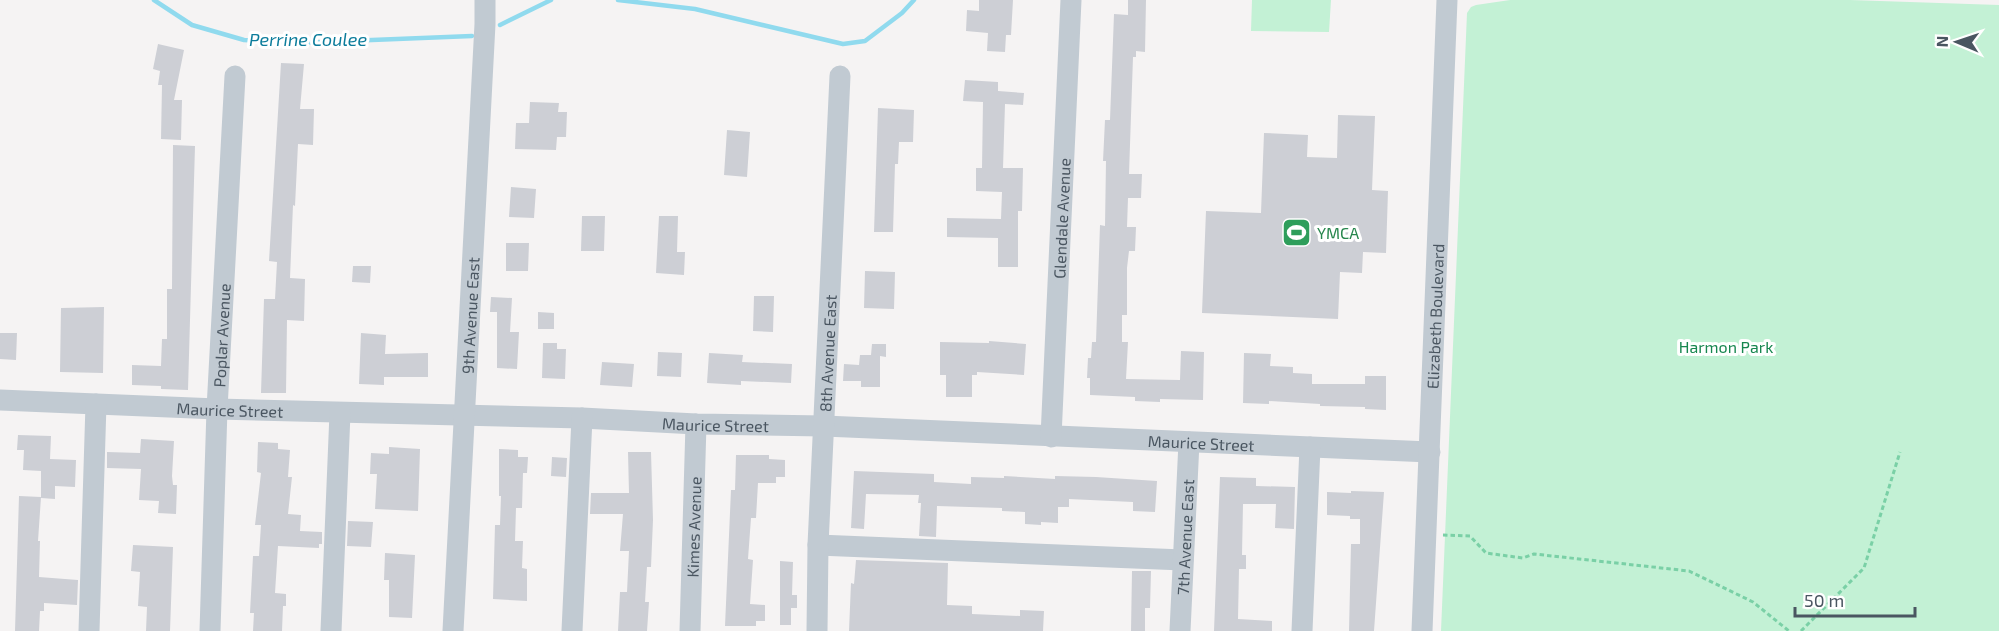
<svg xmlns="http://www.w3.org/2000/svg" width="1999" height="631" font-family="'Exo 2',sans-serif">
<style>
.green{fill:#c3f1d5}
.lines{fill:none;stroke-linecap:round;stroke-linejoin:round}
.stream{stroke:#90daee;stroke-width:4.5}
.building{fill:#cdcfd5}
.path{stroke:#7ad0a6;stroke-width:3;stroke-dasharray:4.5 3;stroke-linecap:butt}
.minor{stroke:#c1cad2;stroke-width:21}
.labels{text-anchor:middle;dominant-baseline:central;stroke-width:6;stroke-linejoin:round;paint-order:stroke}
.street-label{font-size:16px;fill:#4a5661;stroke:#fff}
.leisure-label{font-size:16px;fill:#27864d;stroke:#fff;text-anchor:start}
.park-label{font-size:16px;fill:#17864f;stroke:#fff}
.water-label{font-size:18px;font-style:italic;fill:#0c7c9b;stroke:#fff}
</style>
<rect width="100%" height="100%" fill="#f5f3f3"/>
<path class="green" d="M1252,0H1331L1329,32L1251,31Z
M1510,0H1850L1999,5V631H1441L1467,13L1471,7L1476,5Z"/>
<g class="lines">
<path class="stream" d="M154,0L192,25L244,40L297,43L472,36
M618,0L695,9L843,44L865,41L902,13L914,0
M500,25L551,0"/>
</g>
<path class="building" d="M979,0H1013L1011,35H1006L1005,52L987,51L988,33L966,31L967,10L979,11Z
M1128,0H1146L1145,52L1136,51V57H1133L1129,174H1142L1141,198H1128L1127,227H1136L1135,251H1129L1127,268V315H1122V342H1128L1126,379L1180,380L1181,351L1204,352L1203,400L1160,399V402L1135,401V397L1090,395V378H1087L1088,358H1091L1092,342H1096L1100,225L1105,226L1106,161H1103L1105,120H1110L1114,14L1128,15Z
M158,44L184,50L174,100H182L181,140L161,139L162,85H158L160,71L153,69Z
M281,63L304,64L300,109H314L313,145L298,144L295,206L293,205L290,278L305,279L304,321L287,320L286,393H261L264,299H275L277,262L269,261Z
M965,80L998,82V91L1024,93L1023,105L1005,104L1003,168H1023L1022,211H1018V267H998V238L947,237V218L1001,219L1002,192L976,191V168H982L983,102L963,101Z
M530,102L559,103L558,112H567L566,137H557L556,150L515,149L516,123H529Z
M878,108L914,110L913,142H899L898,164H895L893,232H874Z
M1338,115L1375,116L1372,190L1388,191L1386,253L1363,252L1362,273L1340,272L1338,319L1202,313L1206,211L1261,213L1264,133L1308,135L1307,157L1337,158Z
M727,130L750,132L747,177L724,175Z
M173,145L195,146L188,390L161,389V386L132,385V365L161,366L162,339H167V289H172Z
M511,187L536,189L534,218L509,217Z
M582,216H605L604,251H581Z
M659,216H678L677,252H685L684,275L656,273Z
M506,243H529L528,271H506Z
M353,266H371L370,283L352,282Z
M865,271L895,272L894,309L864,308Z
M754,296H774L773,332L753,331Z
M491,297L512,298L510,332H519L517,369L497,368V312H490Z
M104,307L103,373L60,372L61,308Z
M538,312L554,313V329H538Z
M0,333H17L16,360L0,359Z
M361,333L386,335L385,354L428,353V377H384V385L359,384Z
M989,341L1026,344L1024,375L977,372V375H972V397H946V375H940V342L989,343Z
M543,343H557V349H566L565,379L542,378Z
M872,344H886V357L880,356V387H861V381H843L844,364L859,365L860,355H871Z
M658,352L682,353L681,377L657,376Z
M709,353L743,355L742,362L792,364L791,383L741,381V385L707,383Z
M1244,353L1271,354L1270,366L1293,367V373L1312,374V384H1365V376H1386V410L1365,409V407L1320,406V404L1269,401V404L1243,403Z
M602,362L634,364L632,387L600,385Z
M18,435L51,436L50,459L76,460L75,487L55,486V499L41,498V471L23,470L24,450H17Z
M141,439L174,441L172,476L173,485H177L176,514L158,513L159,501L139,500L141,469L107,468V452L140,453Z
M258,442L278,443V449L290,450L288,477H292L288,514L301,515L300,531L322,532V544H319V548L278,546L275,593L286,594V606H283L282,631H253L254,613H250L253,556H259L261,525H255L261,473L257,472Z
M389,447L420,449L418,511L375,509L377,474H370L371,453L389,454Z
M499,449L518,450V457H528L527,473H523L522,508H516L515,541H523L522,568L527,569V601L493,599L495,525H500L501,496H499Z
M628,452H651L653,520L651,567H647L645,602H649L647,631H618L620,592H627L629,551H620L623,514H590L591,493H629Z
M736,455H769V459L785,460V477H776V483H758L756,518H751L748,559L753,560L750,604L765,605V621H756V626H725L731,490H735Z
M552,457L567,458L566,477L551,476Z
M854,471L934,474V482L971,484V477L1004,478V476L1055,479V476L1096,477L1157,481L1155,512L1133,511V502L1069,499V507H1058V523L1041,522V525L1025,524V512L1002,511V508L937,506L936,537L919,536L921,503H918L919,495L866,494L864,529L851,528Z
M1220,477L1256,478V486L1295,487L1294,529L1275,528L1276,504H1243L1242,555H1246V569H1239L1238,619L1272,621V631H1214Z
M1351,491L1384,492L1374,631H1349L1351,544H1360V519H1350V516L1327,515V492L1351,493Z
M19,496L41,497L38,541H40L39,577L78,580L77,605L44,603V611H40L39,631H15Z
M348,521L373,522L371,547L347,546Z
M133,545L173,547L170,631H146L147,607L138,606L140,572L131,571Z
M385,553L415,555L412,618L389,617V580H384Z
M856,560L948,563L947,605L972,606V614L1020,616V610L1044,611L1043,631H849L851,583L854,584Z
M780,561L793,562L792,595H797V608H791V625H780Z
M1132,571H1151L1150,608H1145V631H1131Z"/>
<g class="lines">
<path class="path" d="M1443,535L1470,536L1486,553L1523,558L1534,554L1689,571L1753,602L1789,631
M1801,631L1864,568L1900,452"/>
<g class="minor">
<path id="s1" d="M0,400L217,409L582,418L696,424L824,426L1430,452"/>
<path id="s2" d="M1051,437L1071,0"/>
<path d="M818,545L1183,560"/>
<path d="M89,631L96,404"/>
<path id="s3" d="M210,631L217,409L235,76"/>
<path d="M331,631L340,413"/>
<path id="s4" d="M453,631L485,24V0"/>
<path d="M572,631L582,418"/>
<path id="s5" d="M690,631L696,424"/>
<path id="s6" d="M817,631L818,545L840,76"/>
<path id="s7" d="M1180,631L1189,442"/>
<path d="M1302,631L1310,447"/>
<path id="s8" d="M1422,631L1447,0"/>
</g>
</g>
<defs>
<symbol id="stadium-square" viewBox="-11 -11 22 22"><rect x="-9" y="-9" width="18" height="18" rx="4" fill="#2e9e5b" stroke="#fff"/><path d="M0-5a6.5 5 0 1 0 0 10a6.5 5 0 1 0 0-10ZM-3.5-1.8h7v3.6h-7Z" fill="#fff"/></symbol>
</defs>
<g fill-rule="evenodd">
<use href="#stadium-square" x="1280" y="216" width="33" height="33"/>
</g>
<g class="labels">
<g class="street-label">
<text stroke="none"><textPath href="#s2" startOffset="219">Glendale Avenue</textPath></text>
<text stroke="none"><textPath href="#s4" startOffset="316">9th Avenue East</textPath></text>
<text stroke="none"><textPath href="#s8" startOffset="315">Elizabeth Boulevard</textPath></text>
<text stroke="none"><textPath href="#s3" startOffset="296">Poplar Avenue</textPath></text>
<text stroke="none"><textPath href="#s6" startOffset="278">8th Avenue East</textPath></text>
<text stroke="none"><textPath href="#s1" startOffset="230">Maurice Street</textPath></text>
<text stroke="none"><textPath href="#s1" startOffset="716">Maurice Street</textPath></text>
<text stroke="none"><textPath href="#s1" startOffset="1202">Maurice Street</textPath></text>
<text stroke="none"><textPath href="#s5" startOffset="104">Kimes Avenue</textPath></text>
<text stroke="none"><textPath href="#s7" startOffset="94">7th Avenue East</textPath></text>
</g>
<g class="leisure-label">
<text x="1317" y="232">YMCA</text>
</g>
<g class="park-label">
<text x="1726" y="346">Harmon Park</text>
</g>
<g class="water-label">
<text x="308" y="39">Perrine Coulee</text>
</g>
</g>
<g transform="translate(1957 42) rotate(272)" stroke="#ffffff" stroke-width="4.5" paint-order="stroke">
<path d="M0-4.5L10 22L0 15L-10 22Z" fill="#4a5661"/>
<text y="-9" font-size="16" font-weight="bold" text-anchor="middle" fill="#4a5661">N</text>
</g>
<path d="M1795 607v9h120v-9" fill="none" stroke="#4a5661" stroke-width="3"/>
<text x="1804" y="607" font-size="18" fill="#4a5661" stroke="#ffffff" stroke-width="4.5" paint-order="stroke">50 m</text>
</svg>
